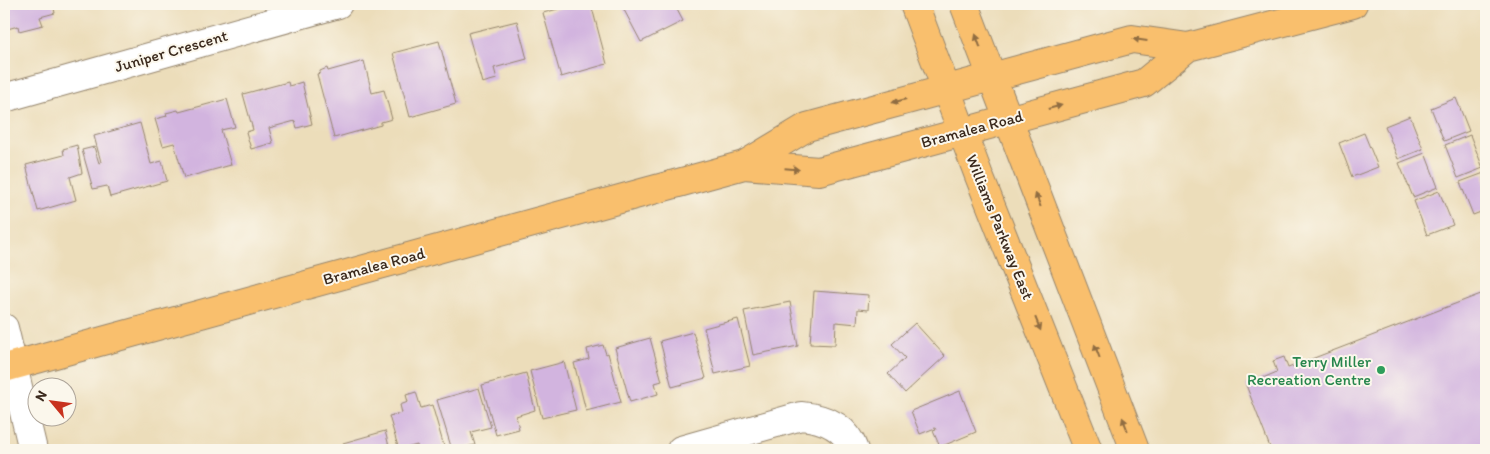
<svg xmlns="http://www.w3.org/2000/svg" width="1490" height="454" font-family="Itim,sans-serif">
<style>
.building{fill:#d2b4df}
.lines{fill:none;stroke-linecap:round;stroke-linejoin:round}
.minor-casing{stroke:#94846c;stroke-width:30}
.major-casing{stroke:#94846c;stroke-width:30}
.minor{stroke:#fff;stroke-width:28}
.major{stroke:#f9bf6d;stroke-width:28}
.oneway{fill:#906d42}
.leisure-dot{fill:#2e9e5b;stroke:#fbf7ec;stroke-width:2}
.labels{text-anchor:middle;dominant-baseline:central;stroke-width:4;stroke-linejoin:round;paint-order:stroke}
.street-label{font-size:16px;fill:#3b2a1e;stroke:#fbf7ec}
.leisure-label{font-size:16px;fill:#27864d;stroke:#fbf7ec;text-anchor:end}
</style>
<rect width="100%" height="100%" fill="#fbf7ec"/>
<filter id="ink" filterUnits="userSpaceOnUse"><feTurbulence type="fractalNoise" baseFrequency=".02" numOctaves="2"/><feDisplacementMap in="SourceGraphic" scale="10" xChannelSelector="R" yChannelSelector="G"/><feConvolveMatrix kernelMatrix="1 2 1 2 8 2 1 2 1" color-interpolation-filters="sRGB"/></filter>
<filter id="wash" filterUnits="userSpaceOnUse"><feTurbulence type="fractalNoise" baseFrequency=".0096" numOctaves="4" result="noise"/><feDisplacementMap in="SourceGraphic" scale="20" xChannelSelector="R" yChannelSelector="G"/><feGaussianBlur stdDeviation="1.12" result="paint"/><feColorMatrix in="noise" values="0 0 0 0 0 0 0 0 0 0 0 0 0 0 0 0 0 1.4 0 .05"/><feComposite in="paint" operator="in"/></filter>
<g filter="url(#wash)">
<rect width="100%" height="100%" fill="#ecddba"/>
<g id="blocks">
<path class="building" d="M4,4H53L55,13L40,17L43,25L19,31L18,26L4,30Z
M576,4H591L607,64L561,77L543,13Z
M632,4H674L683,21L641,42L623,8Z
M517,21L527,59L494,68L497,79L482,83L468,33Z
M439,41L456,104L410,117L393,53Z
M364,61L372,93L384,90L392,119L381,122V125L334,138L317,74L320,73V71L327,68L328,71Z
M288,82L289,86L302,82L312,124L297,128L295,121L269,128L273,143L251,149L246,132L253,130L243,94Z
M1456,98L1469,131L1444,141L1431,108Z
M227,99L235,127L221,130L231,165L184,178L174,143L163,146L155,119L167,116L166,113L178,110L179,112Z
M1410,116L1423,149L1398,159L1385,126Z
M140,123L151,164L162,161L167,181L110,197L107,186L93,189L82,150L94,147L99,163L101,162L94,136Z
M1364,133L1378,167L1352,177L1339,143Z
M1470,135L1483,168L1458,178L1445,145Z
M77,145L82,173L70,177L76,200L38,211L26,165L64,155L63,149Z
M1425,153L1438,187L1413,197L1399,163Z
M1484,173L1486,210L1473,215L1460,182Z
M1439,191L1453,225L1427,235L1414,201Z
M814,291L869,295L868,310L858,309L857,324L836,322L835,345L810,344Z
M1486,292V450H1271L1246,385L1277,372L1273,361L1284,357L1288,368Z
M790,302L798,346L753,355L744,311Z
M738,319L750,366L715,374L704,328Z
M915,323L945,356L905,393L888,374L905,358L892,344Z
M693,332L706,378L672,387L660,341Z
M650,338L662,381L655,383L658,394L630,402L615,348Z
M603,345L606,354L608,353L621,402L586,411L574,363L589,359L587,349Z
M564,362L576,410L542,418L530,371Z
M526,373L535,410L516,416L519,429L496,435L482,385Z
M479,388L491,427L471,432L475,445L452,450L437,400Z
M960,391L976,432L940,447L933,431L936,430L935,428L920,434L911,411Z
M416,392L421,408L432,405L445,450H418L417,445L399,450L389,416L402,413L400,405L408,402L406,395Z
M385,431L390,450H345L343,443Z"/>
</g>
</g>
<g filter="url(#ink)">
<use href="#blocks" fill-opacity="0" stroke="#94846c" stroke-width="1"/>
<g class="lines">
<defs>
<path id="minor" d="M4,98L338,4
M4,328L33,450
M681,450L801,416C825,418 846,427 854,450"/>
<path id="major" d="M914,4L979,176L1088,450
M964,4L1135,450
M744,165L819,171L1144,83L1188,47
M4,368L744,165L807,127L1132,39L1188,47L1353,4"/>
</defs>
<use href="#minor" class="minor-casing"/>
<use href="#major" class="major-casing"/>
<use href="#minor" class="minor"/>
<use href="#major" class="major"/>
</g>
<defs><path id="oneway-solid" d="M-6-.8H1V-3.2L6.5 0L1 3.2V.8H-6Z" transform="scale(1.25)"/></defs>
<g class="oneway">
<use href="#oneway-solid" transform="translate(1140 40) rotate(-172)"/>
<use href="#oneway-solid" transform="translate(978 41) rotate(-110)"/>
<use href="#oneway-solid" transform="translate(899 101) rotate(165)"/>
<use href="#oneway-solid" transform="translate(1055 107) rotate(-15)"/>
<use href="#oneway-solid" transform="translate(792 169) rotate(5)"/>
<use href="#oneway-solid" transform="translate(1038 200) rotate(-111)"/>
<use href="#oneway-solid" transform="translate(1038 324) rotate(68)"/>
<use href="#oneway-solid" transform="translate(1097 351) rotate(-111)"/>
<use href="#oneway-solid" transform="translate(1125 424) rotate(-111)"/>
</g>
</g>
<circle class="leisure-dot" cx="1381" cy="370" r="5"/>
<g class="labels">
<g class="street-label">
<text transform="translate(171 51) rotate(-16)">Juniper Crescent</text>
<text transform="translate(972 129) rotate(-15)">Bramalea Road</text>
<text transform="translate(1000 227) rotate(68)">Williams Parkway East</text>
<text transform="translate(374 266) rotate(-15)">Bramalea Road</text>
</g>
<g class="leisure-label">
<text x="1371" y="361">Terry Miller<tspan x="1371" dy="18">Recreation Centre</tspan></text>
</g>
</g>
<rect width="1490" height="454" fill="none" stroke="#fbf7ec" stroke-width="20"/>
<g transform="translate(52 402) rotate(299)"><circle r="24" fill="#fbf7ec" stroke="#aea59a"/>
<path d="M0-4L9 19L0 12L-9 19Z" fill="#c8321e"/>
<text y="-8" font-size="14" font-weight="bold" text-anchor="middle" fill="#3b2a1e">N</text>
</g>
</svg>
